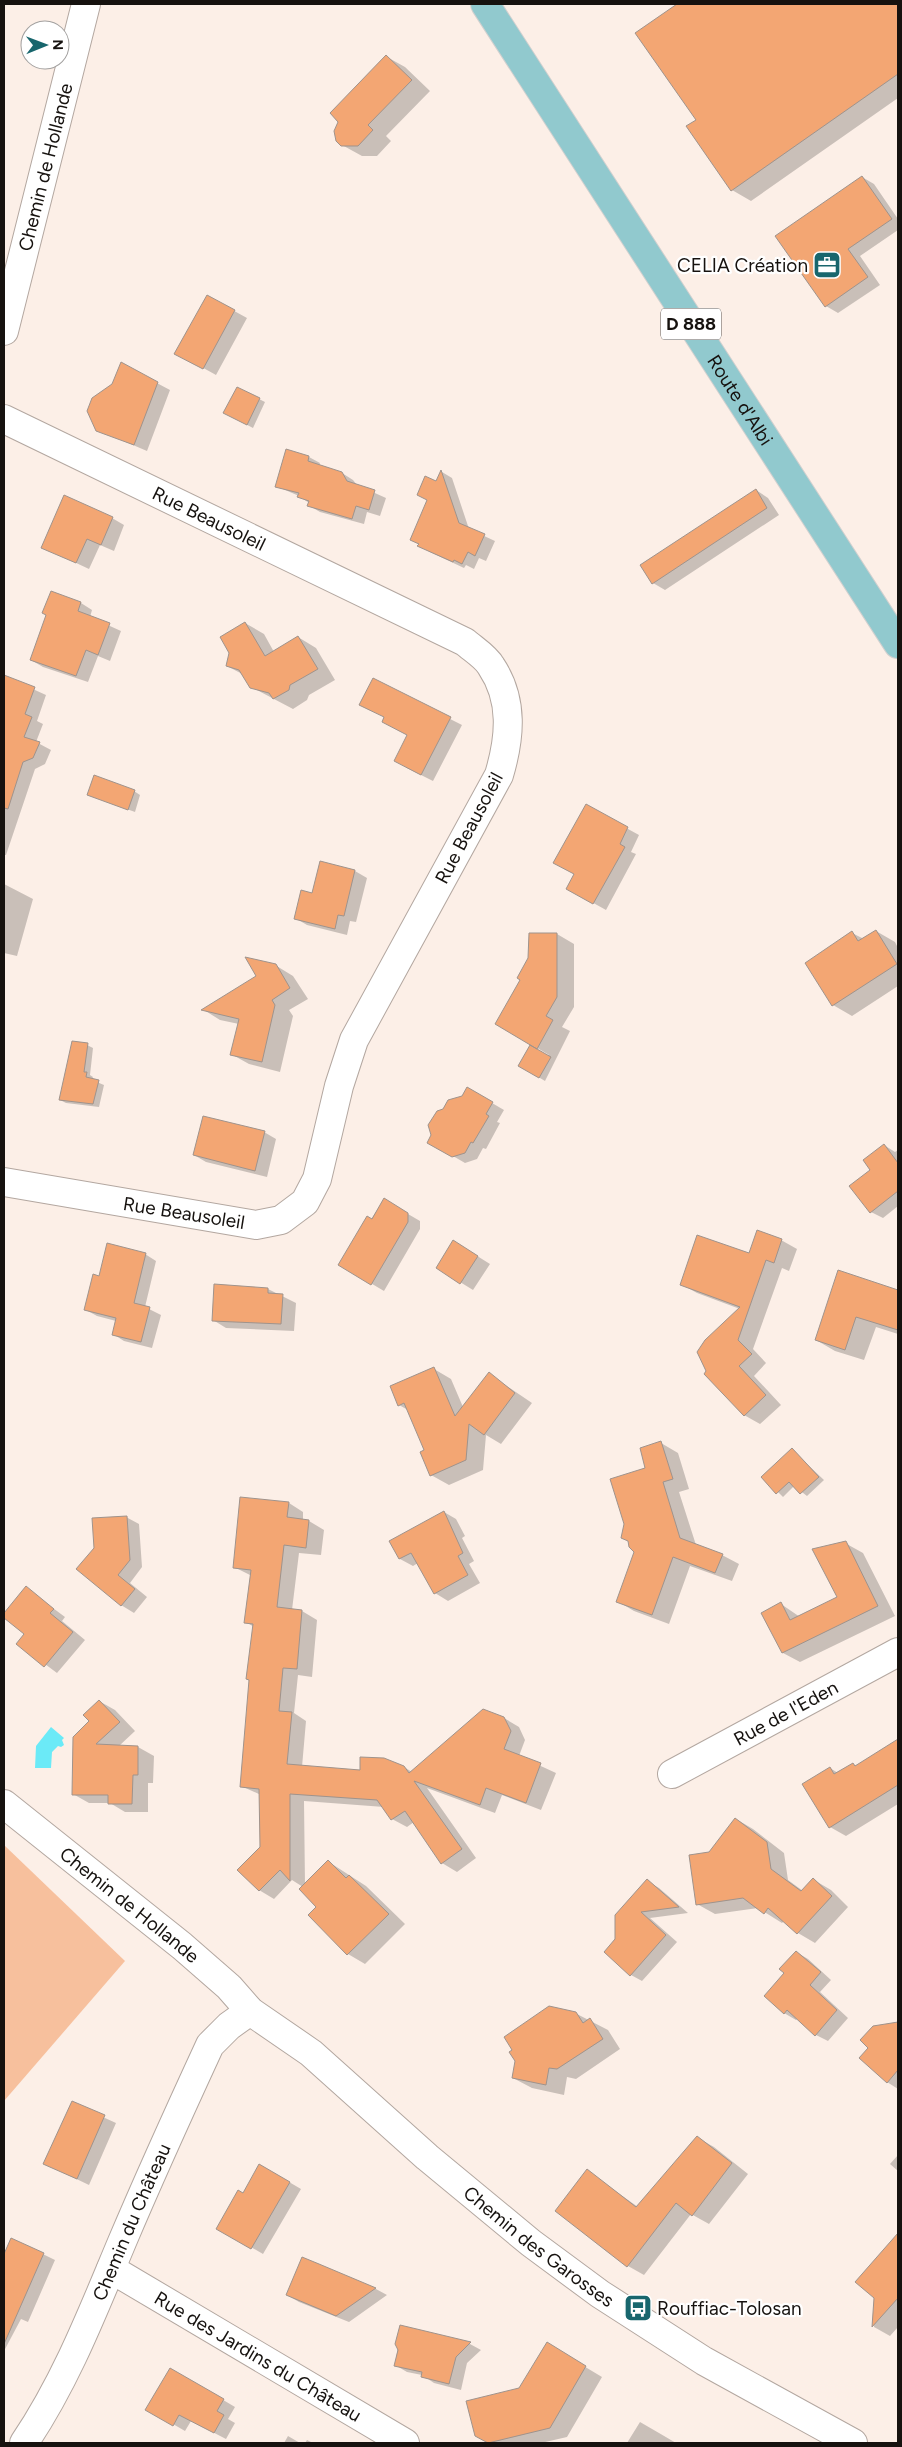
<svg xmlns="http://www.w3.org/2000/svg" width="902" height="2447" font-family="Figtree,sans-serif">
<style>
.green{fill:#f7c09d}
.water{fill:#6beaf7}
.shadow{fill:#0003}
.building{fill:#f3a673;stroke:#9f938c}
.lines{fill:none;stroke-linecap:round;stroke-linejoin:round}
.minor-casing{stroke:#b3a7a0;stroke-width:30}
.primary-casing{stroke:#d0d0cf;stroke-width:30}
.minor{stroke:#fff;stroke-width:28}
.primary{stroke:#91c9ce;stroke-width:28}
.labels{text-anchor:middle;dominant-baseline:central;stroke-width:4.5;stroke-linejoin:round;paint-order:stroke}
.shield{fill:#fff;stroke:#5c5957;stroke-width:1}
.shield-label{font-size:18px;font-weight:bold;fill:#16120f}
.street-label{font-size:19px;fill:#16120f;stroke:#fff}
.poi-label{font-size:19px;fill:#16120f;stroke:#fff;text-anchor:end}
</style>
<rect width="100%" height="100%" fill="#fcefe7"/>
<path class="green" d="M4,1845L125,1961L4,2101Z"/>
<path class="water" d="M51,1727L64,1738L62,1740L64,1745L61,1747L58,1746L52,1752L51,1768H35L36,1746Z"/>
<path class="shadow" d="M675,4H898V98L751,201L732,190L697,120Z
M387,57L405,67L430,91L386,136L391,141L377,156H362L342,145Z
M862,177L874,184L898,219V230L860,256L880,285L838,313L826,306L777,236Z
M207,296L247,318L216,375L189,360Z
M121,364L170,390L147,451L107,434L113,385Z
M259,399L265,402L253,428L230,416Z
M309,457L320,463L319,466L342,473L353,480L357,485L386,498L380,516L367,512L364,524L320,512L308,505L309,503L299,496L276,486Z
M442,472L452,478L469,529L495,541L486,561L479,558L474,569L466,565L464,568L430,552L412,540Z
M756,490L768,498L779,515L665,590L653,583Z
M112,518L124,525L114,551L100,545L89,569L42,547Z
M51,592L81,603L92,610L90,617L121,631L110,661L98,656L88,682L43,667L31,660L48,615Z
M245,623L264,634L274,652L298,637L316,648L335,680L309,695L307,700L293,709L251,687L244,675L227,666Z
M4,676L46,695L37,721L43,724L36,742L51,750L45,764L35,769L6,855H4Z
M373,680L462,725L433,781L407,768L409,735L386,717Z
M134,791L140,795L135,812L88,795Z
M586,806L639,835L631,852L636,854L606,910L579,895L575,874Z
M355,871L367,878L356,922L350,921L347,935L307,925L295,918L313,895Z
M4,884L33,899L17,956L4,953Z
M876,931L895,942L898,948V986L852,1016L833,1005L852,933L864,939Z
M557,934L574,944V1007L562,1027L570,1031L545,1081L520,1066L549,1055L497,1024Z
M275,965L293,976L308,999L289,1010L293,1016L280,1072L249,1064L231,1054L239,1024L220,1020L204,1010Z
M87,1045L93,1048L90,1075L93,1077L92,1080L104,1085L99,1107L66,1103L60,1100Z
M468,1089L504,1110L497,1122L500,1123L486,1149L483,1148L477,1159L465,1163L429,1142L444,1110L463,1097Z
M264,1132L276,1139L267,1177L206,1162L194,1155Z
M884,1145L895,1152L898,1150V1206L883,1218L871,1212L872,1170Z
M384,1200L420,1221V1229L384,1291L340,1265Z
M781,1240L797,1249L789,1271L782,1268L753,1349L766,1363L754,1376L781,1405L760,1424L744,1415L706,1374L740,1309L697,1293L681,1284Z
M466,1249L490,1264L473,1290L460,1282Z
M145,1254L156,1261L145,1307L161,1315L152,1348L124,1341L113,1334L116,1321L97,1316L86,1310L100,1277Z
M839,1272L898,1292V1334L876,1327L864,1360L835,1351L816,1340Z
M268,1289L296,1303L294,1331L226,1328L213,1320Z
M434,1369L451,1379L463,1407L489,1374L532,1403L501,1444L486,1435L483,1470L449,1485L431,1475L426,1451L408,1410L399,1405Z
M661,1443L678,1453L689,1489L679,1492L696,1545L722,1555L739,1564L732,1581L690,1566L669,1624L634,1611L617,1601L636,1552L647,1469Z
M792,1450L824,1480L807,1496L794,1486L783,1497L763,1477Z
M289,1503L303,1512V1520L309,1521L324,1530L321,1555L299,1553L292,1610L302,1611L317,1620L312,1677L298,1675L294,1713L306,1721L302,1767L361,1771L404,1767L412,1772L504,1718L519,1727L525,1740L519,1756L556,1773L541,1810L502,1795L495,1813L427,1788L476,1858L457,1872L442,1863L414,1822L407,1827L392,1819L384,1807L304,1801L305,1885L329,1862L366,1886L405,1924L365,1964L348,1954L303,1887L292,1880L274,1899L259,1890L261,1795L241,1786L254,1627L246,1622L252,1576L234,1567Z
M444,1512L456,1519L465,1536L462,1538L474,1561L469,1564L480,1583L448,1601L435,1593L418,1563L413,1566L400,1559L391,1542Z
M126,1517L139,1524L142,1567L130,1583L147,1597L134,1613L121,1605L78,1569Z
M845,1543L863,1553L895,1616L800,1662L783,1653L781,1604L800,1617L838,1597Z
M26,1588L65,1617L62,1621L85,1640L57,1673L18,1644L26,1634L4,1616Z
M99,1701L115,1710L135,1731L119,1746L138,1747L154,1756L153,1783H148V1812H125L110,1803H89L73,1794L91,1721Z
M898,1741V1804L846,1836L830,1827V1768L838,1773L853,1764L856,1766Z
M736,1819L753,1829L784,1853L788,1880L803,1891L814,1880L831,1890L848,1907L815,1943L798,1933L784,1921L782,1923L758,1908L715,1914L697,1904L710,1854Z
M647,1881L659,1888L688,1913L650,1918L677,1942L642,1981L631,1975L616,1939Z
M796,1952L808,1959L831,1980L820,1992L848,2018L828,2041L816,2035L798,2018L796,2020L784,2013L786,1973Z
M575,2013L608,2030L620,2049L576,2079L567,2077L564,2095L532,2088L513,2078Z
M891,2025L898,2029V2089L887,2082Z
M72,2103L116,2123L89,2185L45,2164Z
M698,2138L714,2147L748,2174L709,2224L691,2214L644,2275L628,2266L587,2171L638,2207Z
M898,2155V2171L890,2164Z
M260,2165L301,2189L263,2254L218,2228L243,2195Z
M898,2235V2327L890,2336L874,2327L875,2297L857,2281Z
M12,2239L55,2260L28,2322L21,2319L4,2351V2257Z
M303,2259L376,2289L387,2295L349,2322L299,2302L287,2295Z
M401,2327L470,2344L481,2350L467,2363L461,2390L434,2383L422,2375L407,2372L395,2365Z
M547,2344L602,2377L567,2437L541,2443H490L476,2435L520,2389Z
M171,2369L235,2407L228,2419L235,2423L226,2439L191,2421L185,2431L147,2409Z
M640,2422L659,2433L676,2443H627Z
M288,2436L300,2443H284Z
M307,2440L313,2443H305Z"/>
<path class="building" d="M677,4H898V74L731,191L686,126L696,120L635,33Z
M386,55L412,80L368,125L373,130L358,146H341L336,141L334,131L338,122L330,113Z
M862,176L892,219L848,249L868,277L825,307L775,236Z
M207,295L235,310L203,369L174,354Z
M121,362L158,382L134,445L96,431L87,411L92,398L112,384Z
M237,387L260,398L247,425L223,413Z
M286,449L309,456L308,461L342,472L347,481L375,490L369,510L356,506L352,519L307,506L309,501L297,497L299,493L275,487Z
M441,470L459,523L485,534L475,556L468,552L462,564L454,560L453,562L417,546L419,544L410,540L427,500L417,495L425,476L436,481Z
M756,489L767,508L652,584L640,565Z
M64,495L113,517L101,545L87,539L76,563L41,548Z
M51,591L81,602L78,611L110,623L98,655L86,650L76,676L30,660L46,615L42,613Z
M245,622L265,656L298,636L318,669L290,685L289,690L273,699L269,693L250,688L239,670L226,666L229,653L220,637Z
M4,675L35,687L25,714L32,717L24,737L40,742L33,758L23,762L8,809L4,808Z
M373,678L451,717L421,775L394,761L407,735L382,722L384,717L359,705Z
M94,775L135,790L128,810L87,795Z
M586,804L628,827L620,844L625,847L593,904L566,889L574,874L553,863Z
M320,861L355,870L344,916L338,915L335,929L294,919L301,890L312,893Z
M876,930L897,964L832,1006L805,963L852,931L858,941Z
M529,933H557V997L546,1016L553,1020L537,1049L495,1024L520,980L517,978L528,958Z
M245,957L276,964L290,988L272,1000L275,1005L262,1062L230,1055L239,1019L201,1010L256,976Z
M72,1041L88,1043L84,1072H87L86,1077L99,1080L93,1104L59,1100Z
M530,1045L551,1057L539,1078L518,1066Z
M467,1087L493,1102L486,1114L489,1116L473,1143L471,1142L465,1153L452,1157L427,1143L431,1135L428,1125L437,1111L443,1109L448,1100L462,1096Z
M203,1116L265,1131L255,1171L193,1155Z
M884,1144L898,1163V1191L870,1213L849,1186L870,1170L863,1160Z
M384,1198L408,1213V1222L371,1285L338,1265L367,1216L372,1219Z
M757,1230L782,1239L774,1263L766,1260L738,1340L752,1354L739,1366L766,1395L744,1416L704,1374L706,1371L697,1352L705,1340L740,1307L680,1285L697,1235L749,1253Z
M453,1240L478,1256L460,1284L436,1268Z
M107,1243L146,1253L134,1303L150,1307L141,1342L112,1335L116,1318L84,1310L93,1274L99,1276Z
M838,1270L898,1290V1330L856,1317L845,1350L815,1340Z
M214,1284L268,1288V1293L283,1294L281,1324L212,1321Z
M434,1367L455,1416L489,1372L515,1393L484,1435L469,1424L466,1460L430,1476L420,1452L424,1450L404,1403L398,1406L390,1386Z
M661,1441L673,1479L663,1482L680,1538L723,1554L715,1573L673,1557L652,1615L616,1602L634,1552L629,1547L628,1541L621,1538L624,1524L610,1479L645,1468L640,1448Z
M792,1448L819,1477L800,1494L789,1482L776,1494L761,1477Z
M240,1497L289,1502L287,1517L309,1520L306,1548L284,1545L277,1607L302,1610L297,1669L283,1668L279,1711L292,1712L287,1764L360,1770V1757L384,1758L404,1766L409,1773L483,1709L504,1717L511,1731L504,1749L541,1763L526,1803L486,1788L480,1805L414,1781L462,1849L441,1864L405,1811L391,1820L377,1800L290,1794V1881L280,1870L259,1891L237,1870L260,1847L259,1789L240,1787L249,1680L246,1679L253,1624L244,1623L251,1570L233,1568Z
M444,1511L463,1553L458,1556L468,1575L434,1594L411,1553L399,1559L389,1541Z
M127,1516L130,1560L118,1575L135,1589L121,1606L76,1569L94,1548L92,1518Z
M846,1541L878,1606L782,1653L761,1613L781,1602L790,1620L837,1597L812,1549Z
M26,1586L54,1609L50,1613L73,1632L44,1667L16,1644L24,1634L4,1618V1613Z
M99,1700L120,1722L96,1744L138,1746V1775H133L132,1804H108V1795H72L73,1737L89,1721L83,1715Z
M898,1739V1785L829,1828L802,1784L830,1767L834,1774L853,1763L855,1766Z
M735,1818L767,1842L771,1869L801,1891L813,1878L832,1896L797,1934L768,1908L764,1914L743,1898L696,1905L689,1855L709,1852Z
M328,1860L346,1878L349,1875L389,1914L347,1955L308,1915L316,1907L299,1889Z
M647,1879L679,1907L641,1912L666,1935L630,1976L604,1952L615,1939V1915Z
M796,1951L821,1972L810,1985L837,2010L815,2036L787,2010L784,2014L764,1996L784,1973L779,1969Z
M549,2006L576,2012L583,2023L590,2018L603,2039L557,2069L549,2068L546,2085L512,2078L515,2061L509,2052L512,2050L504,2037Z
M898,2022V2070L887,2083L859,2058L868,2048L860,2040L873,2026Z
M72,2101L105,2115L77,2179L43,2164Z
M697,2136L732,2163L692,2216L676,2203L627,2267L555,2211L587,2169L636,2207Z
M259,2164L290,2182L251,2249L216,2229L238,2190L243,2193Z
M898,2233V2298L872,2327L874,2298L855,2282Z
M11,2238L44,2253L4,2344V2254Z
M302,2257L319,2264L376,2288L336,2316L286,2295Z
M400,2325L471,2342L456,2357L449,2384L421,2377L422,2372L394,2366L398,2350L395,2344Z
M547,2342L586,2366L550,2428L488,2443L475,2436L466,2401L519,2388Z
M170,2368L224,2399L217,2411L224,2415L214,2433L179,2415L173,2426L145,2410Z"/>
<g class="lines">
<defs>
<g id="minor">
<path id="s1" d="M4,331L86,4"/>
<path id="s2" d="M4,419L465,642C473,649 486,657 491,666C514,700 510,738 499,775L354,1040L339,1086L317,1179L305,1202L281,1220L256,1225L4,1182"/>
<path id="s3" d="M672,1774L898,1652"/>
<path id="s4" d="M4,1804L182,1946L229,1987L250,2011L311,2053L427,2157L531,2243L600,2294L704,2361L853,2443"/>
<path id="s5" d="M111,2269L405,2443"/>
<path id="s6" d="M24,2443C66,2381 93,2311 122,2242C150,2176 180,2110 210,2045L229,2026L250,2011"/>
</g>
<g id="primary">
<path id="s7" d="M485,4L898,644"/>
</g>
</defs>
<use href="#minor" class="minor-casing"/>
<use href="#primary" class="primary-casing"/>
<use href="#minor" class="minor"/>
<use href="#primary" class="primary"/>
</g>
<defs>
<symbol id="office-square" viewBox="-11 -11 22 22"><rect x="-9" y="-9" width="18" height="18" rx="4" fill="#18666d" stroke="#fff"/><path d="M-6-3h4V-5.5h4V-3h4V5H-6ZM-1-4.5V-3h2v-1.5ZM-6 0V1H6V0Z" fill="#fff"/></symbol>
<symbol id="bus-square" viewBox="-11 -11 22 22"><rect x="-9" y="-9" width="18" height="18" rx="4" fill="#18666d" stroke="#fff"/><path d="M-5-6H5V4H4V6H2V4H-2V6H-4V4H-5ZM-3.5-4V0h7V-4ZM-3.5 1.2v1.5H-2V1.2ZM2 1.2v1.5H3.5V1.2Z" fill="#fff"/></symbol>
</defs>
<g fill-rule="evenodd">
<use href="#office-square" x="811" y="249" width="32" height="32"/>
<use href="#bus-square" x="622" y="2292" width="32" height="32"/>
</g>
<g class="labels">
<rect class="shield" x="661" y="308.5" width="60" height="31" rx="4"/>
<g class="shield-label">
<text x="691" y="324">D 888</text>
</g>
<g class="street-label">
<text stroke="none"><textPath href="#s1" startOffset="169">Chemin de Hollande</textPath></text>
<text stroke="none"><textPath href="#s7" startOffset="471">Route d'Albi</textPath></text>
<text stroke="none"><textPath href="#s2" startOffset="228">Rue Beausoleil</textPath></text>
<text transform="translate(469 828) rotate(-62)">Rue Beausoleil</text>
<text transform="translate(184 1213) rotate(9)">Rue Beausoleil</text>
<text stroke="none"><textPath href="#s3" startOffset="129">Rue de l'Eden</textPath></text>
<text stroke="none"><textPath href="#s4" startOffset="161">Chemin de Hollande</textPath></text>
<text stroke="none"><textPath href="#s6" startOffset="246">Chemin du Château</textPath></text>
<text stroke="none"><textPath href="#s4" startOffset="695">Chemin des Garosses</textPath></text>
<text stroke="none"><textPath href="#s5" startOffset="171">Rue des Jardins du Château</textPath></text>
</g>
<g class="poi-label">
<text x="808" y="265">CELIA Création</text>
<text x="657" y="2308" text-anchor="start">Rouffiac-Tolosan</text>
</g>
</g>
<rect width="902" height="2447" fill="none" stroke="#16120f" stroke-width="10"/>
<g transform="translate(45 45) rotate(89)"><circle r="24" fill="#ffffff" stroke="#a2a09f"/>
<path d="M0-4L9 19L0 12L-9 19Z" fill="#18666d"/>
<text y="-8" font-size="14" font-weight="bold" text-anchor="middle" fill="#16120f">N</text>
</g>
</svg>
